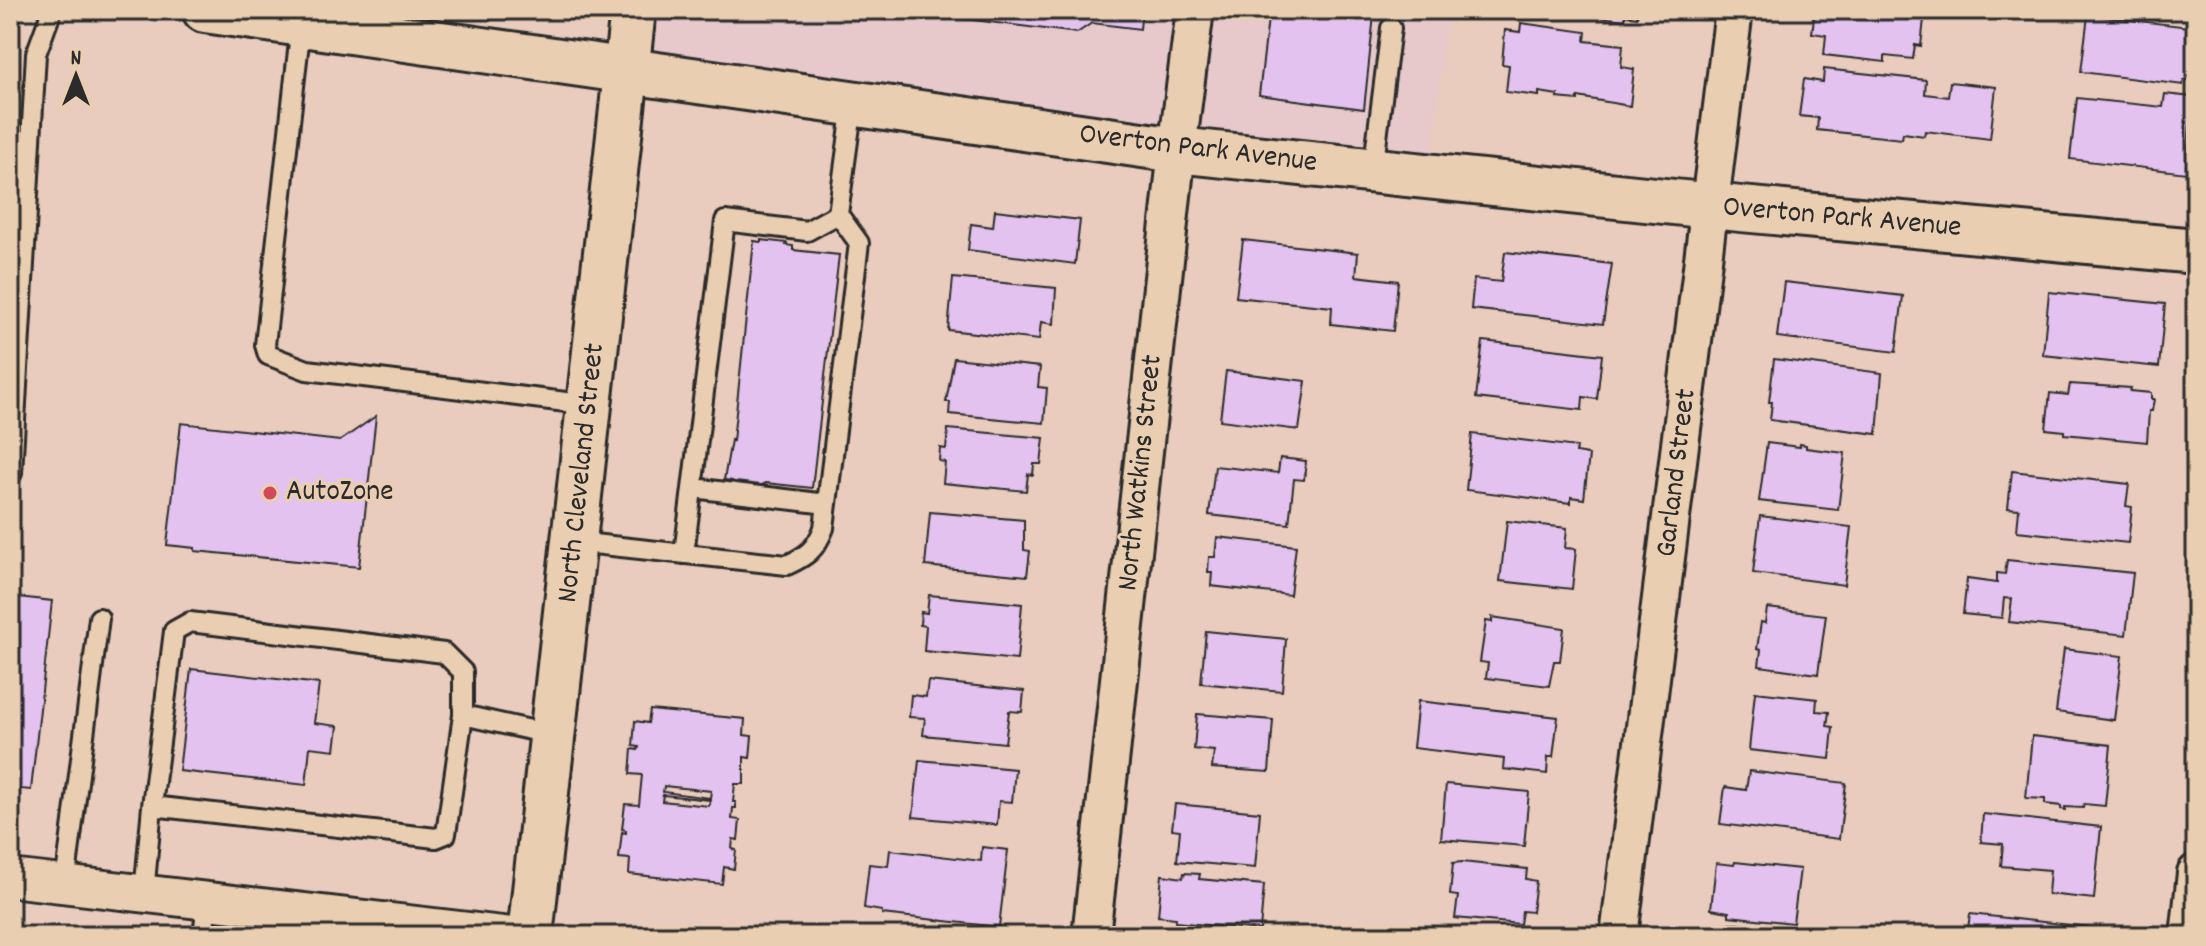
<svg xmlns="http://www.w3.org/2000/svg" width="2206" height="946" font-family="Dekko,sans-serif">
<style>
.built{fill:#e7c9cc}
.building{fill:#e3c2ef;stroke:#2b2b2b;stroke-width:2;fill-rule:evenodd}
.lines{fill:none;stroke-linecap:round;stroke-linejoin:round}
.service-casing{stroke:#2b2b2b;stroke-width:24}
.minor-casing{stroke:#2b2b2b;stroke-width:42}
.tertiary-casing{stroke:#2b2b2b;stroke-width:50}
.secondary-casing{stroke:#2b2b2b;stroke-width:50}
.service{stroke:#eaceb1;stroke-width:18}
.minor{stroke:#eaceb1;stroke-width:36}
.tertiary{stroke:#eaceb1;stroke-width:44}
.secondary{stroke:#eaceb1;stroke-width:44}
.poi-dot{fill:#d1495b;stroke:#eaceb1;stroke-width:3}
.labels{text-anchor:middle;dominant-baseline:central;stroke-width:6;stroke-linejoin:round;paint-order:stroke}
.street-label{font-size:30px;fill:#2b2b2b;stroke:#eaceb1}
.poi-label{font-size:30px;fill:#2b2b2b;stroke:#eaceb1;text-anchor:start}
</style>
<rect width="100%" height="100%" fill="#e9ccbd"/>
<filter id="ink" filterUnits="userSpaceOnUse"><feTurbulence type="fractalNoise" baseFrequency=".0125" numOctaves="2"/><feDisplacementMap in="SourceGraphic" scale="16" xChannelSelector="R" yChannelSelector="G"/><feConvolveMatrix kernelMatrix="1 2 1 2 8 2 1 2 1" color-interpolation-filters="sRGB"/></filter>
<g filter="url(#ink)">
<path class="built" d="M633,10L1447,11L1430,177L627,73Z"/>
<path class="building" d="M894,10H1142L1140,29L1092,23L1077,33Z
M1269,10H1332L1374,15L1364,109L1259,95Z
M1536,10H1638L1637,17L1625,15V20Z
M1815,10H1925L1921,46L1915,45L1913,59L1885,56V62L1824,55L1826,35L1812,33Z
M2088,15L2190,27L2189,32L2196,33V81L2184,80L2183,85L2081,72Z
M1521,23L1586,32L1585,41L1623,45L1621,67L1634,69L1630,106L1578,97V100L1557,98L1558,95L1539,92V96L1506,92L1509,65L1502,64L1505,30L1520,32Z
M1824,69L1926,80L1925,94L1948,97L1950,82L1996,87L1990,139L1925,131L1924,136L1903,133L1902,139L1817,130L1818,118L1799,116L1804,79L1823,82Z
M2165,94L2192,97L2186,173L2070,159L2077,98L2163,107Z
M995,210L1080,220L1075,264L968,250L971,224L993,227Z
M761,240L787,243L786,245L793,246V250L839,255L812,488L766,483L758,487L732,484V481L724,480L731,440L733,441L754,241L761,242Z
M1243,240L1358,253L1356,276L1398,281L1393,331L1331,324L1332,307L1236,297Z
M1505,252L1612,264L1603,324L1471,309L1474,279L1501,282Z
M953,278L1056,288L1054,324L1041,322L1039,340L948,330Z
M1784,282L1903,296L1896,352L1777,337Z
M2049,292L2165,304L2159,367L2043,355Z
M1483,341L1602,355L1597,399L1583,397L1582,410L1476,398Z
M954,358L1040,367L1038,387L1047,388L1044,423L949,414L950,402H946Z
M1774,359L1882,373L1877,434L1770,420L1772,402H1769Z
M1226,371L1306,381L1299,430L1220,420Z
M2070,384L2131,388L2130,391L2151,393V399H2154L2152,411H2149L2147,442L2064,434V431L2046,429L2050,393L2068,395Z
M376,416L359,567L195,551V548L167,545L181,423L340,441Z
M948,429L1044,438L1041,464H1034L1033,475L1028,474L1026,491L943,483L945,462L939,461L940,448L946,449Z
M1472,434L1577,447L1576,453L1589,455L1584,499L1571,497V503L1466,490Z
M1767,443L1800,447V444L1806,445V448L1845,453L1838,510L1759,501Z
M1280,458L1306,461L1304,480L1294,479L1289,524L1209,515L1215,466L1278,473Z
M2012,471L2129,484L2126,506L2132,507L2128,543L2017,531L2019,509L2008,508Z
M930,512L1024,520V550L1030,551L1027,576L925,566Z
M1760,516L1851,527L1844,585L1753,573Z
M1507,521L1567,528L1565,548L1576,549L1572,589L1500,581Z
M1217,537L1296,546L1290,595L1211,586L1212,572H1208L1209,557H1215Z
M2007,560L2133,573L2126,635L2009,622L2012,599L2004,598L2002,618L1963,614L1967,579L1997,583V573L2005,574Z
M929,595L1022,604L1017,660L924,651L926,626L920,625L921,612L927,613Z
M10,596L52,601L31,790L10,788Z
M1767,608L1826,615L1818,674L1759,666L1761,650L1757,649L1761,622L1765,623Z
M1492,617L1564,628L1560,661H1554L1549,686L1486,678L1488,663L1480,662L1486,621L1492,622Z
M1206,631L1286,639L1282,691L1201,683Z
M2064,649L2122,656L2114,720L2056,712Z
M191,669L319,684L314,723L338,726L335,750L310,747L306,785L179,771Z
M928,681L1024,691L1022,712L1009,711L1005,743L923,735L925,718L909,717L911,695L926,697Z
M1755,692L1817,699L1816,711L1829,712L1827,726L1833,727L1830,759L1749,750Z
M1418,701L1558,717L1553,757H1548L1547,774L1503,769L1504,759L1413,748Z
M650,710L745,719L744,735L752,736L750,758L744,757V784H735L733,802H736V808H733L732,819L740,820L738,840L733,839L732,849L736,850L734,869L724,867L722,884L629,874L630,859L619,858L622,832L626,833V830L622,829L625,804L639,805L642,775L630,774L632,749L638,750L639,747L633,746L635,721L648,723ZM664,786L711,791L710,798L663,792ZM663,795L710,800L709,806L662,801Z
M1197,714L1273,720L1269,772L1212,768L1214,751L1194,749Z
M2032,736L2111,745L2105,806L2084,804L2083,808L2065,807V810L2061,809V806L2045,804V799L2026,798Z
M919,760L1015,769L1012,802L999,801L997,825L913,817Z
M1749,771L1846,783L1839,839L1720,824L1725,787L1746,790Z
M1446,784L1529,792L1524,846L1441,839Z
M1175,804L1260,812L1255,868L1177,861L1180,830L1172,829Z
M1983,814L2101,827L2094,899L2048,894L2050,870L2001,866L2003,844L1981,842Z
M982,847L1008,850L999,927L882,914V911L864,908L869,864L888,866L890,850L981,861Z
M1462,862L1527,869L1526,879L1536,881L1532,912L1522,911L1520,924L1455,918L1458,896L1450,895L1453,863Z
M1735,862L1800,869L1793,923L1729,916V912L1711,909L1716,863L1734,865Z
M1184,873L1200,874L1199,879L1264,885L1260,930L1175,922L1176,918L1158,916L1162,875L1183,878Z
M1970,914L2088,927L2087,936H1967Z
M1729,923L1798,932V936H1709L1710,926L1728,929Z"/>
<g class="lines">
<defs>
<path id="service" d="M301,24L265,345L268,355L307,370L590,405
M1373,170L1391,28
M10,476L12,473L36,54L52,10
M693,488L827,504
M575,542L787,565C807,556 816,549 824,528L859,243L838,214L853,104
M684,554L725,221L807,231L838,214
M152,806L174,631L190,622L444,653L463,672V715
M65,884L99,618
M144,894L152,806L436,838L446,834L463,715L553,735
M203,936L207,901"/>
<path id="minor" d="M10,878L511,936
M1091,936L1177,150L1195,10
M1619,936L1734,10
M2189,936L2196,873"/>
<path id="tertiary" d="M205,10L1177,150L1741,209L2196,251"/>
<path id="secondary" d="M530,936L633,10"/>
</defs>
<use href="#service" class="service-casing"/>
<use href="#minor" class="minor-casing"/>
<use href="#tertiary" class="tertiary-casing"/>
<use href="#secondary" class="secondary-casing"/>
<use href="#service" class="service"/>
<use href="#minor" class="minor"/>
<use href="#tertiary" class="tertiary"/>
<use href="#secondary" class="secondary"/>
</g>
</g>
<circle class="poi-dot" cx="270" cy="493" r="8"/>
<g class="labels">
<g class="street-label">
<text transform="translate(1198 150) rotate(7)">Overton Park Avenue</text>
<text transform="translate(1842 219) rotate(5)">Overton Park Avenue</text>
<text transform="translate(583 473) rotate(-84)">North Cleveland Street</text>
<text transform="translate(1142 473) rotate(-84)">North Watkins Street</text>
<text transform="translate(1678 473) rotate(-83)">Garland Street</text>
</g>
<g class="poi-label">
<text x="286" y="493">AutoZone</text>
</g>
</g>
<rect width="2206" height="946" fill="none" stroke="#eaceb1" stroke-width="40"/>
<rect x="20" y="20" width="2166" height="906" fill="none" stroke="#2b2b2b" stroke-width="3" filter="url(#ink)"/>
<g transform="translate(76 76)" stroke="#eaceb1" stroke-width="6" paint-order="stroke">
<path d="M0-6L14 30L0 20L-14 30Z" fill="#2b2b2b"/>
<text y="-12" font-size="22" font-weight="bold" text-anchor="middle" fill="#2b2b2b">N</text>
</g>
</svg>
